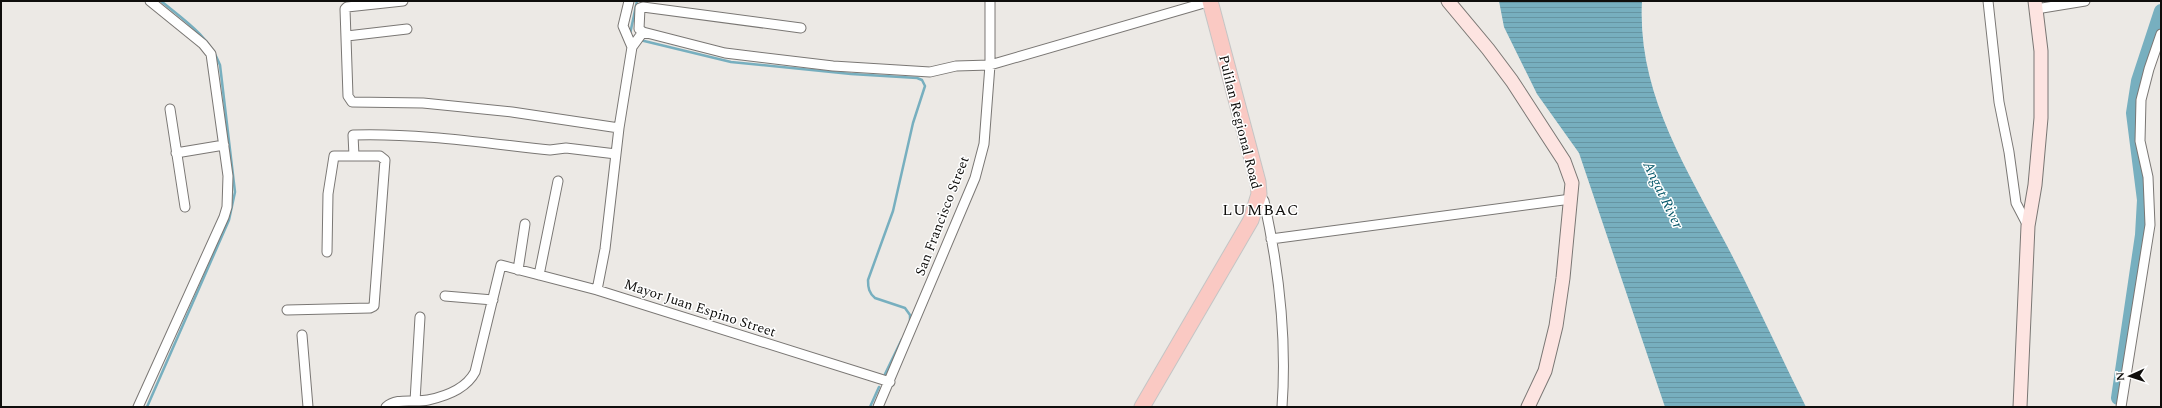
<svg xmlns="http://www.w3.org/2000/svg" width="2162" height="408" font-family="Spectral,serif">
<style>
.water{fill:url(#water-rules)}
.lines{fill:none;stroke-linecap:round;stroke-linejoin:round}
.stream{stroke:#77afbf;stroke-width:2.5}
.river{stroke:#77afbf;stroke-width:14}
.street-casing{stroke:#7a7774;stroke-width:11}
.secondary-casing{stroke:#7a7774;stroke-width:15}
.primary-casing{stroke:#c5c5c5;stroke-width:17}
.street{stroke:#fff;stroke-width:9}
.secondary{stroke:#fde4e1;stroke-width:13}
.primary{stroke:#fac9c3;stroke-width:15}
.labels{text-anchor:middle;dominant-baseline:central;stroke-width:3;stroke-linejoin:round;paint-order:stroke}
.street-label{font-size:14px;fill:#0f0e0c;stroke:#fff}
.water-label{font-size:15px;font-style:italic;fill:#08596b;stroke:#fff}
.quarter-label{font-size:16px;letter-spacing:1px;fill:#0f0e0c;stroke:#fff}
</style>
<defs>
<pattern id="water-rules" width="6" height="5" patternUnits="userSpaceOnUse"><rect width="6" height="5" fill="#77afbf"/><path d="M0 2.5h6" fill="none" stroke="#6695a3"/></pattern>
</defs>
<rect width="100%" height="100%" fill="#ece9e5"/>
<path class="water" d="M1499,1H1642C1637,92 1685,166 1726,244C1754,297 1779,353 1806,407H1665L1579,153L1537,94L1504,27Z"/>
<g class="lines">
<path class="stream" d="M630,34L637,1
M640,40L731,62L851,74L917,78L922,80L925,86L913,123L893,211L868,280C868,288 869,293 875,298L905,308L910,315V322
M885,374L902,339
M147,407L229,220L235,192L220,65C209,36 184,20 161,1
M870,407L879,387"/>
<path class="river" d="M2118,398L2142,235L2144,200L2133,113L2138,81L2161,11"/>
<defs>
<path id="street" d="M403,1L347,7L345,9L348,96L352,102L423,103L512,112L619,128
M629,1L623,26L632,47
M1988,1L1999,102L2009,152L2016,203L2028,226
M2036,9L2085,1
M801,28L643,7L640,8L639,29L643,32L725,53L833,66L930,72L956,66L990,65L1211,1
M347,36L407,29
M170,109L185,207
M176,153L224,145
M1259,194L1264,201C1279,269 1287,338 1282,407
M1271,239L1571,199
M327,252L328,194L334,156H354L353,135C419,133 484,143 550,150L566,148L616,154
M518,270L525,224
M539,275L558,181
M597,290L605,249L619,128L632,47L643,32
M445,296L493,300
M287,310L370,308L374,306L385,160L380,156H354
M302,335L308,407
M415,401L420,317
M138,407L224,217L227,207L228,176L211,54L203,44L150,1
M386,407C397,397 414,403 428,400C447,396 466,389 475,372L501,265L597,290L890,382
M878,407L975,178L984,144L990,65V1
M2121,407L2150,225L2148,177L2140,141L2141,100L2149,69L2161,34"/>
<path id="secondary" d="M1448,1L1488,49L1512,81L1564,161L1572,183L1563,278L1556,326L1545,371L1528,407
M2020,407L2028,226L2035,185L2041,118V51L2035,1"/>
<path id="primary" d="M1142,407L1251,220L1259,194L1258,182L1210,1"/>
</defs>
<use href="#street" class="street-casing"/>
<use href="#secondary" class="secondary-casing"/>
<use href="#primary" class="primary-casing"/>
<use href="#street" class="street"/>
<use href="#secondary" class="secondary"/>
<use href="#primary" class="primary"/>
</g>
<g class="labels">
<g class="street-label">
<text transform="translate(1240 122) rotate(76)">Pulilan Regional Road</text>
<text transform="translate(942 216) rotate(-69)">San Francisco Street</text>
<text transform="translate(700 308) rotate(18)">Mayor Juan Espino Street</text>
</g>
<g class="water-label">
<text transform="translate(1663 195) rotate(64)">Angat River</text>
</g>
<g class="quarter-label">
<text x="1261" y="210">LUMBAC</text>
</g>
</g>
<rect width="2162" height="408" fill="none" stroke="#0f0e0c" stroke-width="4"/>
<g transform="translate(2130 376) rotate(267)" stroke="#ffffff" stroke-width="3" paint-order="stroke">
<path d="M0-3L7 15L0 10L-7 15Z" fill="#0f0e0c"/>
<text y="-6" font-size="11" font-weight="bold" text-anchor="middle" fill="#0f0e0c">N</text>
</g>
</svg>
